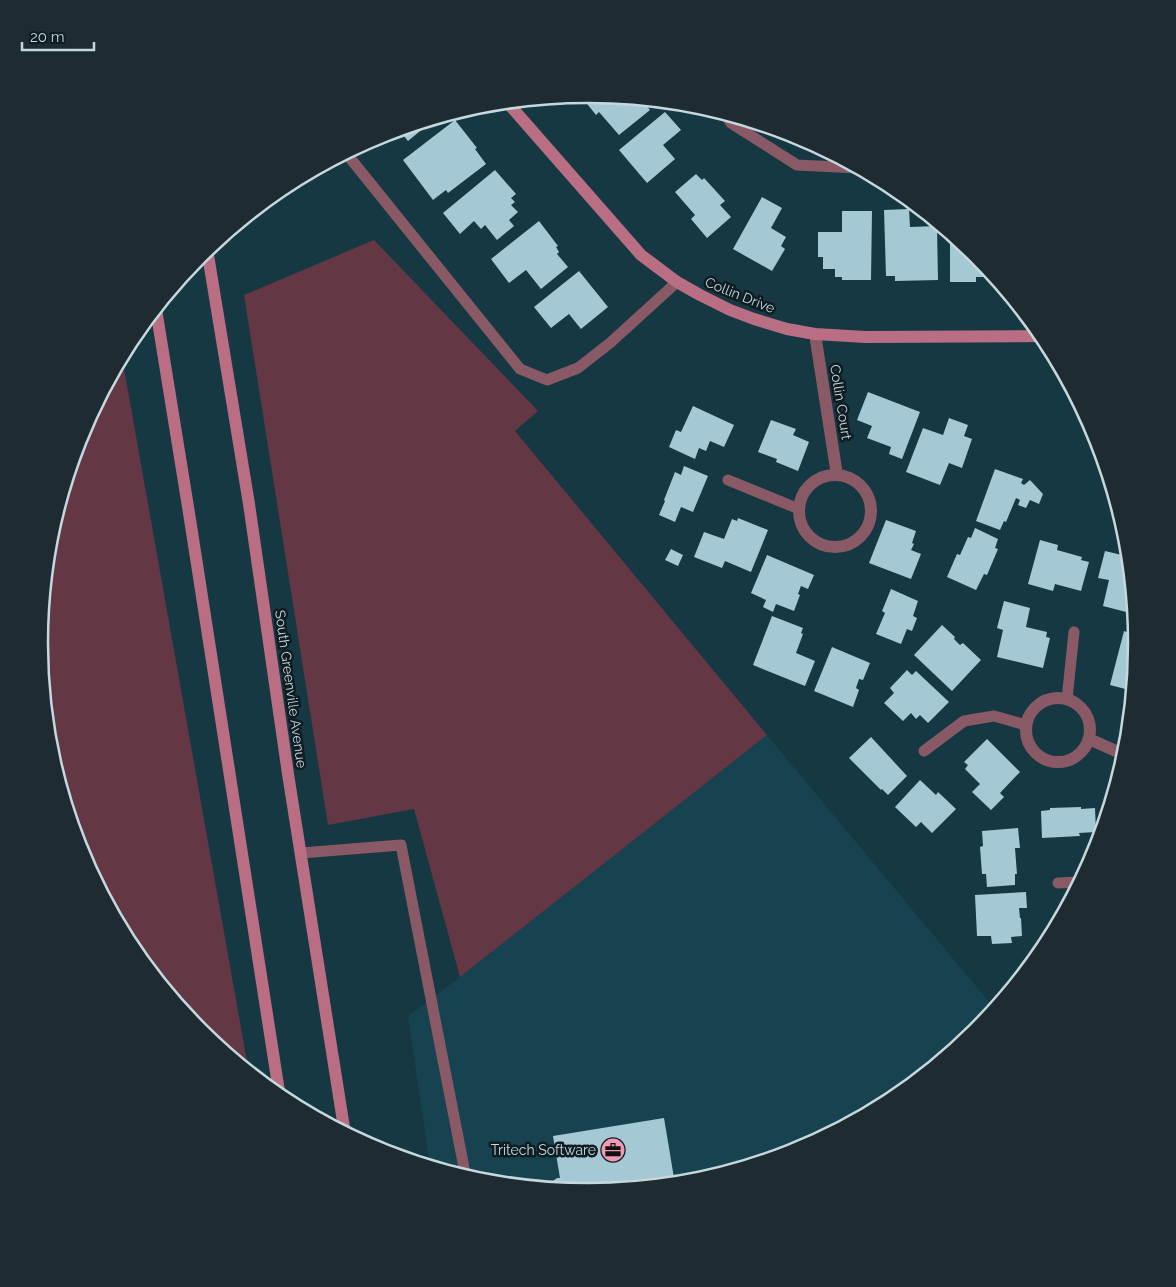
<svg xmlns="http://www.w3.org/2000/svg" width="1176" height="1287" font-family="Raleway,sans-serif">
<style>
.built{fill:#16434f}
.grass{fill:#633744}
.building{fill:#a4c9d5}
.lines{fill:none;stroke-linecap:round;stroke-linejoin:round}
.lane{stroke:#895a66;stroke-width:11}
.street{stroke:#895a66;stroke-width:12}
.secondary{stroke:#b96e83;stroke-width:12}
.labels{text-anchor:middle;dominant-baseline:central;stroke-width:5;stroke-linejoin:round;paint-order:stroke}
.street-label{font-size:14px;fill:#c5d8de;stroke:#0f1d22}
.poi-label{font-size:14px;fill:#c5d8de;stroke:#0f1d22;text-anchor:end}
.rim{fill:none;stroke:#c5d8de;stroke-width:2.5}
</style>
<rect width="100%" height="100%" fill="#163842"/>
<path class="built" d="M767,735L995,1009L976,1032L893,1100L798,1151L695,1182L588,1193L481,1182L430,1167L408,1016L460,977Z"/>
<path class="grass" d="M374,240L538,411L515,431L767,735L460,977L414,809L328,825L244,295Z
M122,357L249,1073L199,1032L131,948L80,853L49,750L39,643L49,536L81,433Z"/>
<path class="building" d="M588,94L641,99L650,110L619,135L599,112L596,115L584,100L585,99L582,95Z
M665,112L681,130L663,145L675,159L647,183L619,150Z
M436,118L408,141L399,130Z
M455,120L477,148L475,149L486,164L448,193L446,190L433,200L403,160Z
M791,134L798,136L809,142L807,145Z
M495,170L516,194L511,198L515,202L511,205L518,212L509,220L514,226L497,240L485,225L481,229L474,221L460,234L443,213Z
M696,174L702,180L704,178L725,201L720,205L731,217L707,238L691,219L695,215L675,192Z
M762,197L782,208L771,228L786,237L781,246L785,249L772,271L733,249Z
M909,209L910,227L937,226L938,280L895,281V276H886L884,210Z
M842,211H872L871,280H842V277H835V269H823V257H818V232H842Z
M539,221L558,246L556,247L559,252L557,254L568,267L541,289L526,270L509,283L491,259Z
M950,233L977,255L992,274V277H976V282H950Z
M579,271L608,307L581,329L569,314L551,328L534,307Z
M868,392L920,412L902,459L889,454L891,447L867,438L872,426L857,420Z
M693,406L734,425L724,447L710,441L706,451L699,448L695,459L669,447L676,430L681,432Z
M949,418L968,425L964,436L972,439L962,468L949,463L940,485L906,472L923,428L943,435Z
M771,420L796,429L793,435L809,442L798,471L776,462L777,459L758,452Z
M684,466L708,476L693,512L681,507L675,522L659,515L665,501L664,500L675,472L681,475Z
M995,469L1023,479L1021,483L1024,485L1030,480L1043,494L1039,504L1030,500L1026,508L1018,505L1020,500L1016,498L1006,522L1004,521L1000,530L976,521Z
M738,518L768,530L751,572L725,561L722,568L694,557L704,532L724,539L732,519L737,521Z
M886,520L916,531L912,543L914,544L911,550L921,554L911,579L869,563Z
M975,528L998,539L995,548L998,549L987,575L984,574L976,590L947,577L957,554L960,555L968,537L971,538Z
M1040,540L1058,545L1057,550L1082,557L1081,560L1089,562L1081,591L1055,584L1053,591L1028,584Z
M671,549L683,555L678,566L665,560Z
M1105,551L1126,556L1125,561L1129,562L1134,614L1103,606L1109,580L1098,578Z
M767,555L814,575L808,589L801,586L798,594L800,595L794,611L776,604L773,612L763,607L766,600L751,593Z
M891,589L918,601L913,616L917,618L912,631L907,629L901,644L876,634L885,613L882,611Z
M1004,601L1030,608L1026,627L1047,632L1046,637L1050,638L1043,668L997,657L1003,630L997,628Z
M772,616L803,628L801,633L803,634L796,653L815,661L805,686L753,665Z
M942,625L955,637L954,639L960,645L963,643L981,660L952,691L914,655Z
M1124,631L1136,635L1137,644L1133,691L1110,685Z
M832,647L870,663L863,680L859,679L856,688L859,690L853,707L814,691Z
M907,670L912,675L916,671L949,702L928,723L920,715L916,719L911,713L903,721L884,703L894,693L890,688Z
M871,737L907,776L888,795L882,789L881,790L849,758Z
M987,739L1020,772L1000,793L1004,797L991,810L972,792L980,784L965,769L968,765L964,762Z
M920,780L936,795L938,792L956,809L932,833L921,822L916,827L895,807Z
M1081,807V809L1095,808L1096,832L1079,833L1080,836L1042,838L1041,811L1050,810V808Z
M1018,828L1020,848H1015L1017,874H1015V885L987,887L986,874H982L980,847L983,846L982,831Z
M1026,892L1027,908H1019L1020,918H1021L1022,936L1011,937L1012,943L992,944L991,936H977L975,895Z
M664,1118L675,1184L588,1193L551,1189L550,1186L553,1181L557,1178H560L553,1136Z"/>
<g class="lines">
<path class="lane" d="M725,114L731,123L797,165L858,168
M346,153L520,369L547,380L578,368L610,343L677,282
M728,480L799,509
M1067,699L1074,632
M924,751L964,721L994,716L1026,725
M301,853L401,845L466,1178
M1058,883L1080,882"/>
<path class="street" d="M815,334L837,475
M799 511a36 36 0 1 1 72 0a36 36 0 1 1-72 0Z
M1026 730a32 32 0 1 1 64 0a32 32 0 1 1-64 0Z
M1089,739L1125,755"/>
<path class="secondary" d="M507,102L641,255L677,282L700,295L730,310L754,319L787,329L815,334L865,337L1043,336
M207,249L249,504L288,774L345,1134
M156,309L189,513L280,1098"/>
</g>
<defs>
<symbol id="office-disc" viewBox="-11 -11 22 22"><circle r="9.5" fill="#f19ab1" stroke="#0f1d22"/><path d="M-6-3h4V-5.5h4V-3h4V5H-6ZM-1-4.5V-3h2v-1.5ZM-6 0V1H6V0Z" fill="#111"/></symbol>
</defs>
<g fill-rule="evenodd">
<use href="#office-disc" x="599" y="1136" width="28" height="28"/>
</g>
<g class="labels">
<g class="street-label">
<text transform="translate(740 295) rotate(22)">Collin Drive</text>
<text transform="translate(841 402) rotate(81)">Collin Court</text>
<text transform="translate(291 689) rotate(82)">South Greenville Avenue</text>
</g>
<g class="poi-label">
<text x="596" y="1150">Tritech Software</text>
</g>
</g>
<path d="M0 0H1176V1287H0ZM48 643a540 540 0 1 1 1080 0a540 540 0 1 1-1080 0Z" fill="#1e2c31" fill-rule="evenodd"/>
<path class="rim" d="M48 643a540 540 0 1 1 1080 0a540 540 0 1 1-1080 0Z"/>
<path d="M22 42v8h72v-8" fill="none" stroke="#c5d8de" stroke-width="2.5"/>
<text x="30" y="42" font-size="15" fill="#c5d8de" stroke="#0f1d22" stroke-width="4" paint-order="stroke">20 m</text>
</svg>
